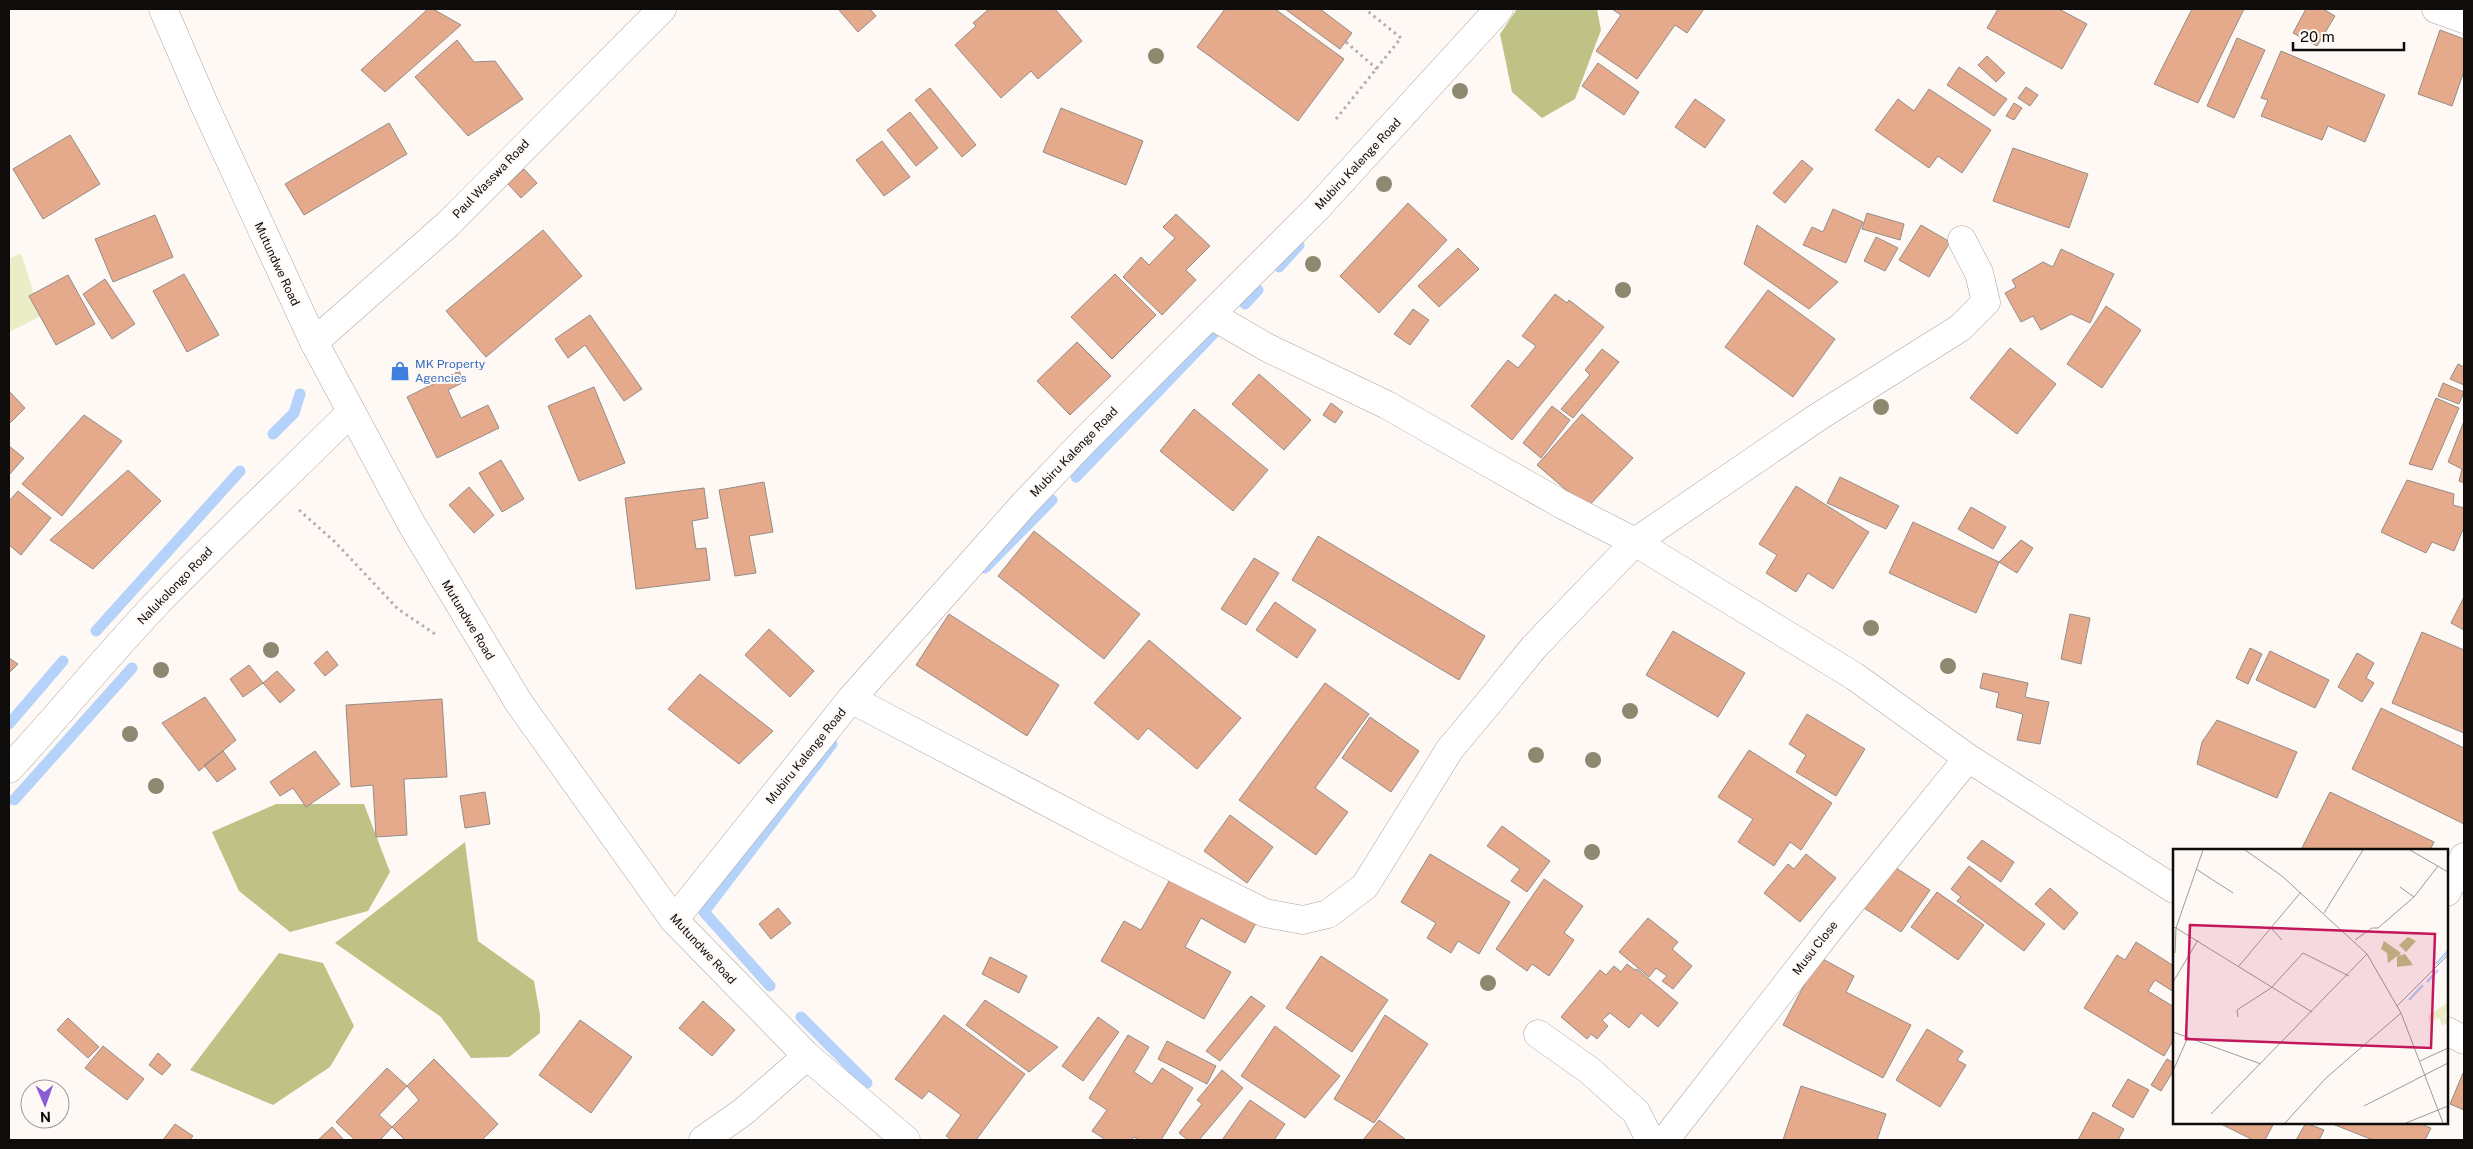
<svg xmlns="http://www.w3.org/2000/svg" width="2473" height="1149" font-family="'Public Sans',sans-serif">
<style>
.green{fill:#eaedc5}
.forest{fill:#bfc285}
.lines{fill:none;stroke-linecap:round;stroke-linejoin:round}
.stream{stroke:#b4d2fa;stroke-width:11}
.building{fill:#e5aa8c;stroke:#948c88}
.minor-casing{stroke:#aca4a0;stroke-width:29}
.major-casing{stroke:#aca4a0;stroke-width:29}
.path{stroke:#b3aeab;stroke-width:3;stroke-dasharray:2.5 4;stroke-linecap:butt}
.minor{stroke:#fff;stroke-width:28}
.major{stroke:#fff;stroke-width:28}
.tree{fill:#8b896f}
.labels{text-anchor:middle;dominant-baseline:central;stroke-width:4;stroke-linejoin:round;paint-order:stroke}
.street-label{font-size:12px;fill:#0f0d0b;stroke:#fff9f6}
.shop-label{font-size:12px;fill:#366cbe;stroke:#fff9f6;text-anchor:start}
.inset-river{fill:none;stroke:#b4d2fa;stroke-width:2.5}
.inset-road{fill:none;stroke:#9f9b98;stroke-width:1}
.view{fill:#c2185b;fill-opacity:0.15;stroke:#c2185b;stroke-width:2.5}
.inset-edge{fill:none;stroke:#0f0d0b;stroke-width:2.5}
</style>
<rect width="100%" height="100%" fill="#fff9f6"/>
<path class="green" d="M21,253L41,316L9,332V259Z"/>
<path class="forest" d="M1517,9H1597L1601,30L1575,99L1542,118L1512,92L1500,34Z
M276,804H364L390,872L368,911L290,932L239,891L212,832Z
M465,842L478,941L534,981L540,1015V1033L509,1057L471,1058L441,1017L335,943Z
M279,953L323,963L354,1026L330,1067L273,1105L190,1070Z"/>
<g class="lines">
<path class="stream" d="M1279,267L1299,245
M1245,304L1258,290
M273,434L294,413L300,394
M1076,477L1218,329
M985,568L1052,500
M96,631L240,471
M9,724L63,661
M14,800L132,668
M770,986L704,912L832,744
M801,1017L867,1083"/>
</g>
<path class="building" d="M428,9H433L461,25L385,92L361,70Z
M838,9H870L876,16L858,32Z
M989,9H1055L1082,41L1038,79L1031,71L1001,98L955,45L976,26L973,23Z
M1225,9H1275L1344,59L1298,121L1197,47Z
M1285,9H1320L1352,33L1340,49Z
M1612,9H1704L1687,33L1675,25L1637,79L1596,51L1621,15Z
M1998,9H2059L2087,24L2062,69L1987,28Z
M2192,9H2244L2198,103L2154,84Z
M2306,9H2323L2335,16L2317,46L2293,33Z
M2440,30L2464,39V71L2452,106L2418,94Z
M2237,38L2265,50L2234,118L2207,106Z
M457,40L474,62L495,61L523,99L468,136L415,77Z
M2281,51L2385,95L2365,142L2328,126L2322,140L2261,116L2268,100L2261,98Z
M1987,56L2005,73L1996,82L1978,65Z
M1598,63L1639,92L1624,115L1582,86Z
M1959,67L2007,99L1994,116L1947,85Z
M2026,87L2038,95L2030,106L2018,98Z
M930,88L976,145L962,157L915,100Z
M1929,89L1991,130L1962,173L1938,156L1929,168L1875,130L1898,99L1914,111Z
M1695,99L1725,120L1705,148L1675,127Z
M2014,103L2022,108L2014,120L2006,116Z
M1061,108L1143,141L1126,185L1043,152Z
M910,112L938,148L916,166L887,130Z
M389,123L407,154L304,215L285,184Z
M70,135L100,184L43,219L13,169Z
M882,141L910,177L884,196L856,160Z
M2013,148L2088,174L2069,228L1993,201Z
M1802,160L1813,169L1785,203L1773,193Z
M524,169L537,183L521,198L508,184Z
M1408,203L1447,240L1379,313L1340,276Z
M1833,209L1863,222L1846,263L1803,245L1812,227L1823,232Z
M1867,213L1904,224L1900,240L1862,229Z
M1176,214L1210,246L1186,270L1196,280L1162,315L1123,277L1141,257L1149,265L1175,238L1163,227Z
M155,215L173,257L113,282L95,239Z
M1757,225L1838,282L1809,309L1744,264Z
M1921,225L1950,242L1929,277L1899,260Z
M543,230L582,276L486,357L446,311Z
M1876,237L1898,248L1885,271L1864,261Z
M1458,248L1479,269L1439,307L1418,286Z
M2061,249L2114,274L2090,323L2071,314L2041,330L2033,316L2021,322L2005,293L2016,287L2012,280L2043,262L2053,267Z
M184,274L219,335L187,352L153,291Z
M1115,274L1156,315L1112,359L1071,317Z
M68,275L95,324L56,345L29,296Z
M105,279L135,324L112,339L83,294Z
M1768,290L1835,339L1793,397L1725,347Z
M1555,294L1567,303L1569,300L1604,327L1512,440L1471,406L1508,360L1518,368L1536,346L1522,336Z
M2106,306L2141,330L2102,388L2067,364Z
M1413,309L1429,320L1410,345L1394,334Z
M590,315L642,389L624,401L585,345L568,358L555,339Z
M1077,342L1111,376L1070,415L1037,381Z
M2010,348L2056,384L2017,434L1970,398Z
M1602,349L1619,362L1573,418L1561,409L1590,375L1585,370Z
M2458,364L2464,367V385L2450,379Z
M459,371L464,382L448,390L461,418L488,405L499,428L437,458L407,397Z
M1259,374L1311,420L1284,450L1232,404Z
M2443,383L2464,392L2459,404L2438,396Z
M594,387L625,463L579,481L548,406Z
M9,391L25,408L9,424Z
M2436,398L2459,408L2432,470L2409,464Z
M1331,403L1343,412L1335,423L1323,415Z
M1552,406L1570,420L1541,458L1523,443Z
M1194,409L1268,470L1233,511L1160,451Z
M1582,414L1633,458L1587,508L1537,465Z
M84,415L122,441L62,516L22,484Z
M2464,421V483L2459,481L2462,469L2448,462Z
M9,446L24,458L9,475Z
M501,460L524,499L502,512L479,473Z
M128,470L161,501L93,569L50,540Z
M1840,477L1899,506L1886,529L1827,503Z
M2407,480L2454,494L2453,505L2464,508V527L2454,551L2432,542L2426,553L2381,532Z
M764,482L773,532L749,536L756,573L735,576L719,490Z
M1796,486L1869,532L1833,589L1808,573L1796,592L1766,573L1777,555L1759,544Z
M469,487L494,515L474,533L449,505Z
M704,488L708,518L692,521L696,549L706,548L710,580L636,589L625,498Z
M18,491L51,518L21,555L9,545V501Z
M1971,507L2006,527L1993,549L1958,529Z
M1913,522L1999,562L1976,613L1889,573Z
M1034,531L1140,614L1104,659L998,576Z
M1318,536L1485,636L1459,680L1292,580Z
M2021,540L2033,548L2017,573L1999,562Z
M1254,558L1279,573L1246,625L1221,609Z
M2464,597V630L2451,623Z
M1275,602L1316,630L1297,658L1256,630Z
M949,614L1059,685L1027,736L916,665Z
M2070,614L2090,618L2081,664L2061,659Z
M769,629L814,671L790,697L745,655Z
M1673,631L1745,673L1718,717L1646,675Z
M2422,632L2464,650V733L2392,703Z
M1149,640L1241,718L1197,769L1148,728L1138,740L1094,703Z
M9,641V658L18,664L9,673Z
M2250,648L2262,654L2248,684L2236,678Z
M327,651L338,665L325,676L314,663Z
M2270,651L2329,680L2315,708L2256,680Z
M2357,653L2374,663L2366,678L2374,683L2362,702L2338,687Z
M249,665L263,683L243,697L230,679Z
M277,671L295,690L280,703L263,683Z
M1983,673L2028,683L2025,697L2049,702L2040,744L2017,740L2023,714L1996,707L1999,693L1980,688Z
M700,674L773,731L739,764L668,709Z
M1325,683L1369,714L1315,788L1348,812L1316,855L1239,800Z
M205,697L236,740L199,771L162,723Z
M442,699L447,777L404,779L407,835L376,837L373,785L351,787L346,705Z
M2381,708L2464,748V824L2352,769Z
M1807,714L1865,749L1836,796L1796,772L1806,755L1789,744Z
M1370,717L1419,751L1391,792L1342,758Z
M2217,720L2297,752L2277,798L2197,764L2202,742Z
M1749,750L1832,803L1801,850L1790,842L1774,866L1738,842L1753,819L1718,797Z
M223,751L236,769L217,782L204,765Z
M315,751L340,784L306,807L293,788L280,796L270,782Z
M485,792L490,824L465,828L460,796Z
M2330,792L2434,842L2430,850H2301Z
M1230,815L1273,847L1247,883L1204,851Z
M1502,826L1550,861L1527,892L1511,881L1520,869L1487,846Z
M1982,840L2014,862L2001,882L1967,858Z
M1430,854L1510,902L1479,954L1458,941L1451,953L1427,938L1436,923L1401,902Z
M1806,854L1836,878L1800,922L1764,893L1788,864L1794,869Z
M1890,864L1930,890L1901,932L1861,906Z
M1969,866L2045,924L2024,951L1957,901L1961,897L1951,889Z
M1172,876L1256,923L1245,943L1201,918L1185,947L1231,972L1204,1019L1101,961L1124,921L1141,930Z
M1544,879L1583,906L1564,933L1574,940L1549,976L1532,964L1527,971L1496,949Z
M2050,888L2078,913L2064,930L2035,904Z
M1937,892L1984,925L1958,960L1911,927Z
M778,908L791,923L771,939L759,924Z
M1648,918L1678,942L1672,949L1692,966L1673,989L1662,981L1667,976L1656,968L1649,977L1619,952Z
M2136,942L2174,966V992L2155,980L2148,991L2174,1007V1039L2164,1056L2084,1008L2117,955L2125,960Z
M1321,956L1388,1000L1352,1052L1286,1008Z
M990,957L1027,976L1019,993L982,974Z
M1819,957L1854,976L1846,992L1911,1025L1883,1078L1783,1025Z
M1627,964L1635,970L1637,969L1678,1003L1658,1027L1641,1013L1629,1028L1610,1013L1602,1020L1608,1026L1597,1039L1591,1034L1587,1039L1561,1017L1600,970L1606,975L1614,966L1621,972Z
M1251,996L1265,1006L1220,1061L1206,1051Z
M985,1000L1058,1047L1029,1072L966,1025Z
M703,1001L735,1030L712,1056L679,1028Z
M944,1015L1025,1074L976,1140H952L946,1136L961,1115L929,1091L922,1099L895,1079Z
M1385,1015L1428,1044L1374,1123L1334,1099Z
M1098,1017L1119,1032L1083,1081L1062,1066Z
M68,1018L99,1047L88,1058L57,1030Z
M580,1020L632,1057L591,1113L539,1075Z
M1275,1026L1340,1076L1305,1118L1241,1076Z
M1927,1029L1963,1051L1957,1060L1966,1065L1940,1107L1896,1080Z
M1128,1035L1149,1047L1134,1072L1152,1084L1162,1068L1193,1088L1161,1140H1139L1134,1137L1131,1140H1106L1092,1131L1107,1110L1089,1098Z
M1167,1041L1216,1066L1207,1084L1158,1059Z
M103,1046L144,1079L127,1100L85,1068Z
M158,1053L171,1065L162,1075L149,1065Z
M434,1059L498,1124L482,1140H405L392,1127L419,1100L407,1086Z
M2167,1059L2174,1063V1070L2161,1091L2151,1085Z
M387,1068L407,1086L379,1115L392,1127L380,1140H355L336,1122Z
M1222,1070L1243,1088L1199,1140H1188L1179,1133L1202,1104L1197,1100Z
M2463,1073L2464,1074V1110L2450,1104Z
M2128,1079L2149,1090L2133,1118L2112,1106Z
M1801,1086L1886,1114L1877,1140H1783Z
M1250,1100L1285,1124L1274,1140H1222Z
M2093,1112L2124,1129L2118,1140H2078Z
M1379,1120L1405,1139L1404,1140H1363Z
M2219,1123H2274L2265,1140H2253Z
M2306,1123L2324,1130L2319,1140H2296Z
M2330,1123H2418L2431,1128L2425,1140H2373Z
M175,1124L193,1136L190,1140H163Z
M332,1127L344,1140H318Z"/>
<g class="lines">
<defs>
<path id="minor" d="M2436,9L2464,19
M1211,315L1266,347L1387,405L1561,504L1635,542L1854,676L1968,758L2174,889
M314,342L448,224L662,9
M851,699L1123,842L1265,913L1303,920L1328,914L1365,886L1450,749L1491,700L1534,647L1635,542L1818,417L1960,328L1986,302L1979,273L1962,240
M9,769C61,713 108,654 161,599C223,535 288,475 351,412
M2447,892L2464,857
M674,920L851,699L1025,503L1086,439L1317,208L1499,9
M2447,1031L2464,1040
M1538,1034L1589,1070L1636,1112L1650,1140
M703,1140L743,1112L807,1056
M1665,1140L1836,921L1968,758"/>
<path id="major" d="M163,9L204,104L314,342L411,523L519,703L674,920L807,1056L906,1140"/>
</defs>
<use href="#minor" class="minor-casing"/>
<use href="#major" class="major-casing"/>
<path class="path" d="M1346,42L1377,69
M1336,119L1401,38L1365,9
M299,510L335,542L398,609L438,636"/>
<use href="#minor" class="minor"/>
<use href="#major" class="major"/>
</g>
<g class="tree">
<circle cx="1156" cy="56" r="8"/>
<circle cx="1460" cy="91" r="8"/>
<circle cx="1384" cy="184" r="8"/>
<circle cx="1313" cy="264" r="8"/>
<circle cx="1623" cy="290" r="8"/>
<circle cx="1881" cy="407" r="8"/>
<circle cx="1871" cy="628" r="8"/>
<circle cx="271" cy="650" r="8"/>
<circle cx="1948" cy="666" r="8"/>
<circle cx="161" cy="670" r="8"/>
<circle cx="1630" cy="711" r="8"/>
<circle cx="130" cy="734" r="8"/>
<circle cx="1536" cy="755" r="8"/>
<circle cx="1593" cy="760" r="8"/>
<circle cx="156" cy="786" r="8"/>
<circle cx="1592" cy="852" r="8"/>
<circle cx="1488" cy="983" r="8"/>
</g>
<defs>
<symbol id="shop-bare" viewBox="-9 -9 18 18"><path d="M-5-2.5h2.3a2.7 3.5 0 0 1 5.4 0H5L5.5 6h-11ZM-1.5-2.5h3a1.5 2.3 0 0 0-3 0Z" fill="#3f7fe0" stroke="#fff9f6" stroke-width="2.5" paint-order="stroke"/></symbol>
</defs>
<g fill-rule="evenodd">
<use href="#shop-bare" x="386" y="357" width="28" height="28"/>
</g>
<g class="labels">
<g class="street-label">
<text transform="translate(1358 164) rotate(-47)">Mubiru Kalenge Road</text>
<text transform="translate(491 179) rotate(-46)">Paul Wasswa Road</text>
<text transform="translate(277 264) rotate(65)">Mutundwe Road</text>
<text transform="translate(1074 452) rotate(-46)">Mubiru Kalenge Road</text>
<text transform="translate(175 586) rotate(-46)">Nalukolongo Road</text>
<text transform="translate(468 620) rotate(59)">Mutundwe Road</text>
<text transform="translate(806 756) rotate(-51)">Mubiru Kalenge Road</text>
<text transform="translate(1815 948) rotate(-52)">Musu Close</text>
<text transform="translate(703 949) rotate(47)">Mutundwe Road</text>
</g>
<g class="shop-label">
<text x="415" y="364">MK Property<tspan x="415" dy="14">Agencies</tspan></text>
</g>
</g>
<g transform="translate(2173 849)">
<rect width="275" height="275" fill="#fff9f6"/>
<path d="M275,153L272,168L275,173L269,177L266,169L256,173L255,167Z" fill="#eaedc5"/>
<path d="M235,88L243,92L233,103L226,96ZM211,92L228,104L225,107L232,105L240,116L224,118V107L215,114L214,104L208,100Z" fill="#bfc285"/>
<path class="inset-river" d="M263,115L275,102M254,133L265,121M236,151L250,136"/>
<path class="inset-road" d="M72,1L109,27L194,105L228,164L270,274M237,1L275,23M23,20L60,44M227,38L241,48L265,17M151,64L190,1M0,78L3,79L30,1M3,79L139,163M98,79L109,91M182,91L199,79H205L241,48M2,104L3,79M66,117L128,43M0,133L25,91M224,157L275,106M65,168L64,161L98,139L130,104L176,127M0,183L88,215M247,212L275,199M0,222L15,188M191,257L275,214M38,265L194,105M112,274L153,229L228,164M233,274L275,257"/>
<path class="view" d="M17,76L262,85L258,199L13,190Z"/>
<rect width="275" height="275" class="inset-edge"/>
</g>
<rect width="2473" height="1149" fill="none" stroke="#0f0d0b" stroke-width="20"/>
<g transform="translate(45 1104) rotate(178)"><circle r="24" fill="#fff9f6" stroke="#9f9b98"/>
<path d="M0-4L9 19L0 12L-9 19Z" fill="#8a5dd7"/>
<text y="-8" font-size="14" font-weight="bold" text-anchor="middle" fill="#0f0d0b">N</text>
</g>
<path d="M2293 42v8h111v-8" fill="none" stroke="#0f0d0b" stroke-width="2.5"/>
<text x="2300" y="42" font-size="15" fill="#0f0d0b" stroke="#fff9f6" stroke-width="4" paint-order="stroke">20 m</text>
</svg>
